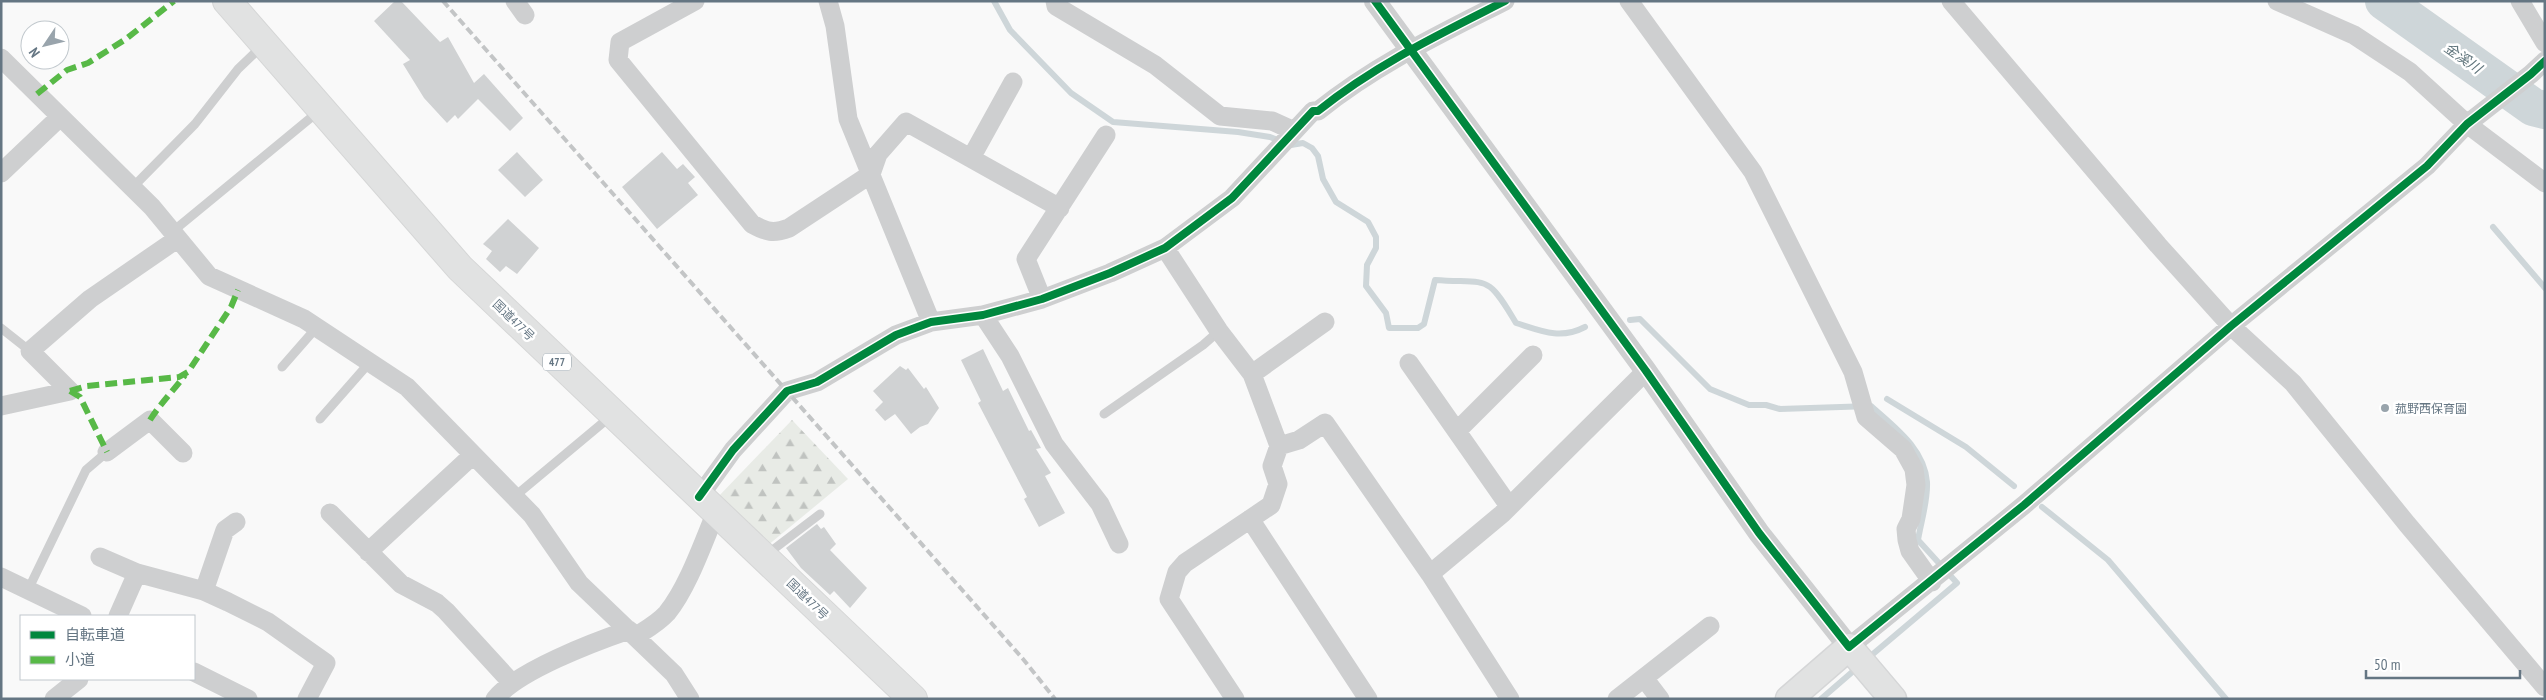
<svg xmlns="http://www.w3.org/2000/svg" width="2546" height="700" font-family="'PT Sans Narrow','Noto Sans JP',sans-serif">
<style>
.forest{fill:url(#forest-firs)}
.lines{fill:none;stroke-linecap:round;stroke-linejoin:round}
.stream{stroke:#ced6d9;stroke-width:6}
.river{stroke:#ced6d9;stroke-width:38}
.building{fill:#d0d2d3}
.secondary-casing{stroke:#d5d6d7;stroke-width:29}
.trunk-casing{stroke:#d5d6d6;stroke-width:30}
.service{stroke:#cecfd0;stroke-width:9}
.minor{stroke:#cecfd0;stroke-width:19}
.tertiary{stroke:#cecfd0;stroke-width:22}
.secondary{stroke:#e1e2e2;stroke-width:26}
.trunk{stroke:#e1e2e2;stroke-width:28}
.rail{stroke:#c3c5c6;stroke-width:4;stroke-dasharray:8 4;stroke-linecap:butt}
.quiet{stroke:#58b947;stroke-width:6;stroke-dasharray:12 6;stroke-linecap:butt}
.cycleway-casing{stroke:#fff;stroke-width:11}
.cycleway{stroke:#00873e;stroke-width:8}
.poi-dot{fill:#99a4ac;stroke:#fff;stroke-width:2}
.labels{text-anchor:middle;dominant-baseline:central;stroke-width:5;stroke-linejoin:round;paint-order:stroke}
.shield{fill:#fff;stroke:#939fa8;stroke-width:1}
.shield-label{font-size:11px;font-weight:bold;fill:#657683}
.street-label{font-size:12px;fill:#657683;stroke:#fff}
.poi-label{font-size:12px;fill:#657683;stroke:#fff;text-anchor:start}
.water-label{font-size:14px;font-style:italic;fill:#60757c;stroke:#fff}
</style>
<defs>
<pattern id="forest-firs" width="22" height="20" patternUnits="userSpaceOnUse" patternTransform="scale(1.25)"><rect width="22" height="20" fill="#e8ebe6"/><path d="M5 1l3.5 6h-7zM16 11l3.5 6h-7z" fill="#c0c3c0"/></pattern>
</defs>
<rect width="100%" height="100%" fill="#f9f9f9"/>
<path class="forest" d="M792,420L848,479L767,546L717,498Z"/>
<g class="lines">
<path class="stream" d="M994,1L1010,30L1071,93L1113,122L1238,132L1270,137L1291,145L1303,143L1312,148L1318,156L1323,179L1336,202L1368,222L1376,237V248L1367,265L1366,286L1386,313L1389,328H1418L1424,324L1435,280C1489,284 1486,272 1516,323C1541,331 1560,340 1585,327
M2493,227L2545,288
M1630,320L1640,319L1710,389L1749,405H1766L1780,409L1871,406C1894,427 1924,448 1927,482C1928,500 1921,522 1918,540L1957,583L1867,659
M1887,399L1966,447L2014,486
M2042,507L2108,560L2226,699
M1821,699L1858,667"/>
<path class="river" d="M2384,1L2533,107L2545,110"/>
</g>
<path class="building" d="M395,1H401L440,42L448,37L474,83L484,74L523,118L510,131L478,99L458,119L455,115L447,123L424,98L403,64L410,60L374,21Z
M517,152L543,180L525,197L498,170Z
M662,152L677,169L683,164L695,177L688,183L698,195L657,229L622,187Z
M508,219L539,248L517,274L506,266L500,272L486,259L492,251L483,244Z
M983,349L1003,391L1008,388L1029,431L1031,430L1041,448L1036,449L1051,473L1045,476L1065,513L1039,527L1024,499L1027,497L978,403L981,401L961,360Z
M900,366L906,370L908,368L924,389L926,387L939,408L928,424L920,427L911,434L895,414L885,421L875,410L883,402L873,391Z
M817,524L821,529L824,527L836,544L830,550L867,588L850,608L834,591L830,595L801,568L786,548Z"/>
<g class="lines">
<defs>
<path id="secondary" d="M1789,699L1849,647L1893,699"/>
<path id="trunk" d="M227,1L460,268L913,699"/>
</defs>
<use href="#secondary" class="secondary-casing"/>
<use href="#trunk" class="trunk-casing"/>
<path class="service" d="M132,188L195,124L238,69L263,45
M172,232L319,111
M1,328L30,351
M282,367L317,327
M1104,414L1203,345L1219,331
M320,419L370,362
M514,497L611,416
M766,555L820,514
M28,590L86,470L107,452"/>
<path class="minor" d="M515,1L525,15
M695,1L620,42L618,60L752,224C767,232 773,234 789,228L871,174L878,154L906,122L1060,208
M828,1L835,26L848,119L931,322
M1055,1L1056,6L1155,65L1220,116L1272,121L1294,131
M1629,1L1753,172L1853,372L1866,417L1903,449L1914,469L1916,485L1911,519L1906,529L1907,540L1910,551L1932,582
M1951,1L2158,245L2231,326L2293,383L2407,524L2545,687
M2277,1L2354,35L2410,72L2467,124L2545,183
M2520,1L2545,43
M1,58L152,207L209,276L304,319L407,387L532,515L579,583L674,674L690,699
M971,158L1013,82
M1,173L60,117
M1165,248L1219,331L1252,374L1279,446
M1042,299L1026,259L1106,135
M983,315L1010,356L1054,444L1100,504L1119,544
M1409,363L1509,506
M1252,374L1325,322
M70,391L30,351L90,299L177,239
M1,406L70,391
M1457,431L1533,355
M107,452L150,420L183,453
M699,497L733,450L787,391L817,382L896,335L931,322L983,315L1042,299L1110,273L1165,248L1232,198L1313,111H1318C1375,65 1440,34 1505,1
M330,513L401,584L437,603L446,611L511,682
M1250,519L1368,699
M368,552L473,455
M100,557L137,573
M1430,574L1502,514L1646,371
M1,577L82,616
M204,591L225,530L236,522
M118,616L137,573L204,591L228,602L268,622L326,663L307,699
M636,636C647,629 658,623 667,613C688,587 703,543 716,512
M1849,647L2024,505L2231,326L2427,166L2467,124L2531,74L2545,61
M194,672L248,699
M1644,678L1660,699
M54,699L79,679
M495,699C517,671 594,642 629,630
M1235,699L1169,599L1177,572L1185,563L1271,505L1278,484L1272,466L1279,446L1299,440L1325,423L1430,574L1510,699
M1617,699L1710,626"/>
<path class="tertiary" d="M1375,1L1646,371L1759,533L1849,647"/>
<use href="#secondary" class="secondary"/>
<use href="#trunk" class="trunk"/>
<path class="rail" d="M443,1L1023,659L1055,699"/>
<path class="quiet" d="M37,94L67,70L88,63L126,39L174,1
M70,391L87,386L179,377L188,372L231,307L238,290
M70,391L80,397L107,452
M150,420C160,404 174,390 185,375"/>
<defs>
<path id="cycleway" d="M1375,1L1646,371L1759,533L1849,647L2024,505L2231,326L2427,166L2467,124L2531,74L2545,61
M699,497L733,450L787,391L817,382L896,335L931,322L983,315L1042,299L1110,273L1165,248L1232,198L1313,111H1318C1375,65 1440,34 1505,1"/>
</defs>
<use href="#cycleway" class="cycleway-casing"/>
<use href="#cycleway" class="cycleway"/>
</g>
<circle class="poi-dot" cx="2385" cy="408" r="5"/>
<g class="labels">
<rect class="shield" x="543" y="353.5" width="28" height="17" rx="4"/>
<g class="shield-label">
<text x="557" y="362">477</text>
</g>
<g class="street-label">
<text transform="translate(514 320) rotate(44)">国道477号</text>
<text transform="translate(808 599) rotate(44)">国道477号</text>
</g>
<g class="poi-label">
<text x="2395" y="408">菰野西保育園</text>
</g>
<g class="water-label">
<text transform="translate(2463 58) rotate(35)">金溪川</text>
</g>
</g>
<rect width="2546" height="700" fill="none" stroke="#657683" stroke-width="5"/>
<rect x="20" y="615" width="175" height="65" fill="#ffffff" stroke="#c1c8cd"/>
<rect x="30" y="631" width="25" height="8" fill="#00873e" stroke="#c1c8cd"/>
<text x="65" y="640" font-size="15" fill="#657683">自転車道</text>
<rect x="30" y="656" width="25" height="8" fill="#58b947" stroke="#c1c8cd"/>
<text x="65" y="665" font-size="15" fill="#657683">小道</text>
<g transform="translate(45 45) rotate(235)"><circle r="24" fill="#ffffff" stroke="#c1c8cd"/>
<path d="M0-4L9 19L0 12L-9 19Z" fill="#99a4ac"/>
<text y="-8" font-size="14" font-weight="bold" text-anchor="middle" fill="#657683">N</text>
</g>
<path d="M2366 670v8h154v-8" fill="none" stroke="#657683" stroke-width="2.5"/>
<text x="2374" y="670" font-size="15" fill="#657683" stroke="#ffffff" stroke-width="4" paint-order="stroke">50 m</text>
</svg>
